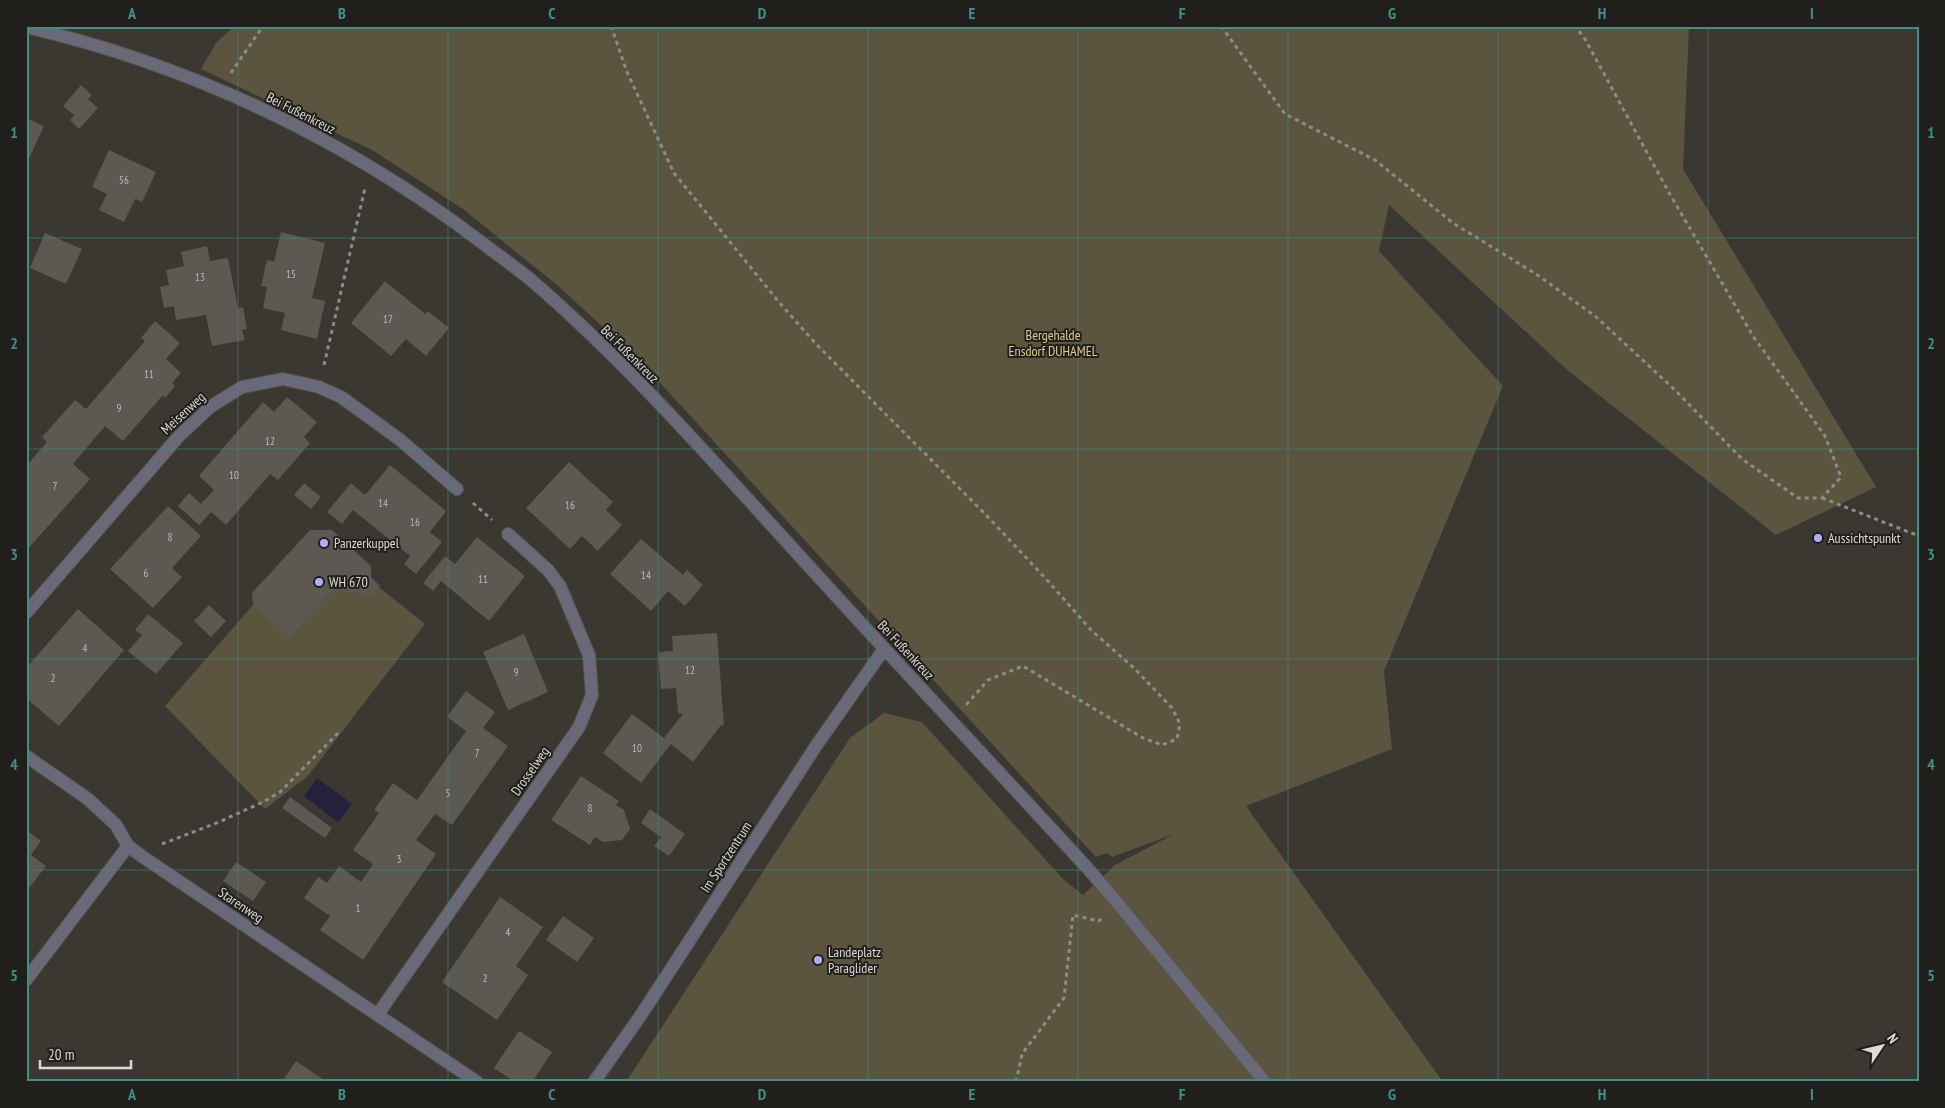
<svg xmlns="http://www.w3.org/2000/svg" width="1945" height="1108" font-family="'PT Sans Narrow',sans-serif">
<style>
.green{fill:#5b543e}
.water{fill:#23213c}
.building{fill:#5b5952}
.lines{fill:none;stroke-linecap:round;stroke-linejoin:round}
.minor-casing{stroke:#57554f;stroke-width:14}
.path{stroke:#8d8c86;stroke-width:3;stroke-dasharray:4 4;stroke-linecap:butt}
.minor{stroke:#696978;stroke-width:12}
.grid{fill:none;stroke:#428f88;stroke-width:1;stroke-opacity:0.55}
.poi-dot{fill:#b0aefa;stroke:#201f1c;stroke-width:2}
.labels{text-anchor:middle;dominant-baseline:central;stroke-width:4;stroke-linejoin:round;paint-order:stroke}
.number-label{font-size:11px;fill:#bbbab5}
.street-label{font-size:14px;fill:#dbdad6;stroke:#201f1c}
.park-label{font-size:14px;fill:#dccb8f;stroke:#201f1c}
.poi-label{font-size:14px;fill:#dbdad6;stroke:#201f1c;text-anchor:start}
.neatline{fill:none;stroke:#428f88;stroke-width:2}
.grid-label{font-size:16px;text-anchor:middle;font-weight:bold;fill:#428f88}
</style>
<rect width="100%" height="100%" fill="#3a3831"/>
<path class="green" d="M234,26H1689L1683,169L1876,487L1776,535L1566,369L1389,205L1379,251L1503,386L1384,671L1392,749L1246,806L1443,1082H626L850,738L884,713L922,722L1063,879L1083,895L1115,865L1174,834L1112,857L1107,853L1096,857L639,360L557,285L463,209L372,150L201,69L216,43Z
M314,535L425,624L307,777L265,809L165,706Z"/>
<path class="water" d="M317,778L352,804L338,822L304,796Z"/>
<path class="building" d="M81,85L92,95L88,99L98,108L79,129L70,120L74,115L63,106Z
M26,118L44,126L26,165Z
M109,150L156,172L142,202L135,199L124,222L99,210L107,194L92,187Z
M281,232L325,243L312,298L325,301L317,339L281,330L285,313L263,308L267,287L261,286L267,260L274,262Z
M45,233L82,249L66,284L30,268Z
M207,246L210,261L228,258L238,308L243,307L247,329L242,330L245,340L212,346L206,315L176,320L174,306L164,308L160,287L169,285L166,270L184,266L181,252Z
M385,281L425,314L428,311L449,328L426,356L406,339L391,356L351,323Z
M155,321L180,343L166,359L181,373L172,383L175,386L165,398L163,395L123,441L105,426L73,464L90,479L26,551V466L47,442L42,437L75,400L86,409L145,341L141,338Z
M287,397L317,422L304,437L310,443L278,480L270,474L226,525L211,512L199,525L178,506L189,493L201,504L214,490L199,476L263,402L274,412Z
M569,462L613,502L606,510L622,525L598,551L582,536L570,549L526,508Z
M390,465L446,511L430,532L442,542L416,574L404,564L410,556L353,510L342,524L327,512L351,483L365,495Z
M304,483L321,497L311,509L294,495Z
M168,506L201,536L172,568L182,577L153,608L110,569Z
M310,530H332L371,566V577L380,586L372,595L333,590L289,637L253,603L252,593Z
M477,537L525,576L489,621L441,581L433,591L423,583L445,556L455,564Z
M641,539L683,575L687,570L703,585L685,606L668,591L651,611L610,574Z
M209,605L226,621L211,637L194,621Z
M78,609L124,650L59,726L26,698V668Z
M148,614L183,643L156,674L128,651L142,635L135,630Z
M717,633L724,726L721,725L693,762L671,744L641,783L603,753L632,714L664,738L683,714L678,713L676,688L661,689L658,652L673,651L672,636Z
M524,634L548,692L508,710L483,652Z
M466,691L495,712L483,728L508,746L452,825L435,814L416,840L436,854L363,960L320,930L330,916L304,898L318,877L327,883L339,866L361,882L373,864L353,850L379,813L374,810L393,783L417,800L466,731L447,717Z
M581,776L619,801L616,805L624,810L630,829L622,840L603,842L595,837L590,845L551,820Z
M290,797L332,828L325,838L282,808Z
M650,809L685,834L669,856L654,846L661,837L641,823Z
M26,830L41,841L31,855L46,866L26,892Z
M236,862L266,882L253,901L223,881Z
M500,897L543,927L516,966L528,975L497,1020L442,982Z
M563,916L594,938L577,962L546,940Z
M519,1031L552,1052L532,1082H515L494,1068Z
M296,1061L327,1082H282Z"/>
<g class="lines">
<defs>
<path id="minor" d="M26,27C191,65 347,140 481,242C498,255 515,267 531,280C631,366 718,467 807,564C900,667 996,768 1090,871L1115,900L1265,1082
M26,613L179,436L210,407L242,387L283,379L319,387L341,397L399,439L457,489
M26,756L88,799L116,825L128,846L143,857L477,1082
M26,980L128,846
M378,1014L579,727L592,695L589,655L560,586L548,570L508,534
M594,1082L641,1015L816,746L884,649"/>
</defs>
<use href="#minor" class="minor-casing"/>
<path class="path" d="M611,26L627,72L674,173L778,301L816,344L988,517L1047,580L1091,630L1135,669L1172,708L1180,724L1177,739L1162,745L1143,738L1023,666L988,680L966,705
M1221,26L1285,114L1375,160L1453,223L1536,274L1595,316L1675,390L1742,459L1798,498H1822L1841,477L1825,436L1753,336L1668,191L1585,39L1575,26
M231,73L263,26
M324,365L365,188
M1822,498L1919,536
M473,503L492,520
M162,844L219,822L263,802L280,792L340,731
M1016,1082L1022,1054L1064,998L1073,915L1099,921L1102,918"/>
<use href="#minor" class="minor"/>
</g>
<path class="grid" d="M238,26V1082M448,26V1082M658,26V1082M868,26V1082M1078,26V1082M1288,26V1082M1498,26V1082M1708,26V1082M26,238H1919M26,449H1919M26,659H1919M26,870H1919"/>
<g class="poi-dot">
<circle cx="1818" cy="538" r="5"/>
<circle cx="324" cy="543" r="5"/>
<circle cx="319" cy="582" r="5"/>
<circle cx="818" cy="960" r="5"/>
</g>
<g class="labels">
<g class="number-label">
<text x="124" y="180">56</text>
<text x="291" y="274">15</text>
<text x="200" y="277">13</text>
<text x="388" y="319">17</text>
<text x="149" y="374">11</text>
<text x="119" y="408">9</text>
<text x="270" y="441">12</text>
<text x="234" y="475">10</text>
<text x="55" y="486">7</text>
<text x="383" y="503">14</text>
<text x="570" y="505">16</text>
<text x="415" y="522">16</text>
<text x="170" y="537">8</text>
<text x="146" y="573">6</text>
<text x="646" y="575">14</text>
<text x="483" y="579">11</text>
<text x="85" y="648">4</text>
<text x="690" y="670">12</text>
<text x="516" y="672">9</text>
<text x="53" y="678">2</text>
<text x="637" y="748">10</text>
<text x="477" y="753">7</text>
<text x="448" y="793">5</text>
<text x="590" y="808">8</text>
<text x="399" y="859">3</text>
<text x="358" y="908">1</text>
<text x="508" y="932">4</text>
<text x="485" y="978">2</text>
</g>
<g class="street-label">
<text transform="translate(301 113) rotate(27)">Bei Fußenkreuz</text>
<text transform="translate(630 354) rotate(45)">Bei Fußenkreuz</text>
<text transform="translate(183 413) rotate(-43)">Meisenweg</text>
<text transform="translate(906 650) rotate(47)">Bei Fußenkreuz</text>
<text transform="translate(530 771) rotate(-55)">Drosselweg</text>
<text transform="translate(726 857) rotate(-57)">Im Sportzentrum</text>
<text transform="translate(241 905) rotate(34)">Starenweg</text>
</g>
<g class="park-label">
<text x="1053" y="335">Bergehalde<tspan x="1053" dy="16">Ensdorf DUHAMEL</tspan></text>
</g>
<g class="poi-label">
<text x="1828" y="538">Aussichtspunkt</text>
<text x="334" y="543">Panzerkuppel</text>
<text x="329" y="582">WH 670</text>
<text x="828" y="952">Landeplatz<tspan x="828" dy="16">Paraglider</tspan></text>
</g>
</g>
<rect width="1945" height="1108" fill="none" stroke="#201f1c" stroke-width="55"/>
<g transform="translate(1882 1046) rotate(55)" stroke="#201f1c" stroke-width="4" paint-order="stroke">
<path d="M0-4L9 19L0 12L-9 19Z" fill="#dbdad6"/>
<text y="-8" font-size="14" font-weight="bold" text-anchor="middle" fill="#dbdad6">N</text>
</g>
<path d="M40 1060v8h91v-8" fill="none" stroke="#dbdad6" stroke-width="2.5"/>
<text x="48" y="1060" font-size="15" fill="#dbdad6" stroke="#201f1c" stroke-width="4" paint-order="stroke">20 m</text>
<rect x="28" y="28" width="1890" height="1052" class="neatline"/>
<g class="grid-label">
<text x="132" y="19">A</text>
<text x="342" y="19">B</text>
<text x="552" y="19">C</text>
<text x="762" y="19">D</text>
<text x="972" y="19">E</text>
<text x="1182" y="19">F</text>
<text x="1392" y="19">G</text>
<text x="1602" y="19">H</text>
<text x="1812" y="19">I</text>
<text x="14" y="138">1</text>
<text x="1931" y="138">1</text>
<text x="14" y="349">2</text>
<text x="1931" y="349">2</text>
<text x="14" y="560">3</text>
<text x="1931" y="560">3</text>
<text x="14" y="770">4</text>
<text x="1931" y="770">4</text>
<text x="14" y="981">5</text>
<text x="1931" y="981">5</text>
<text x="132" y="1100">A</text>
<text x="342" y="1100">B</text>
<text x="552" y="1100">C</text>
<text x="762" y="1100">D</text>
<text x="972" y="1100">E</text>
<text x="1182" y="1100">F</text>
<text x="1392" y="1100">G</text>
<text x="1602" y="1100">H</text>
<text x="1812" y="1100">I</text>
</g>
</svg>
